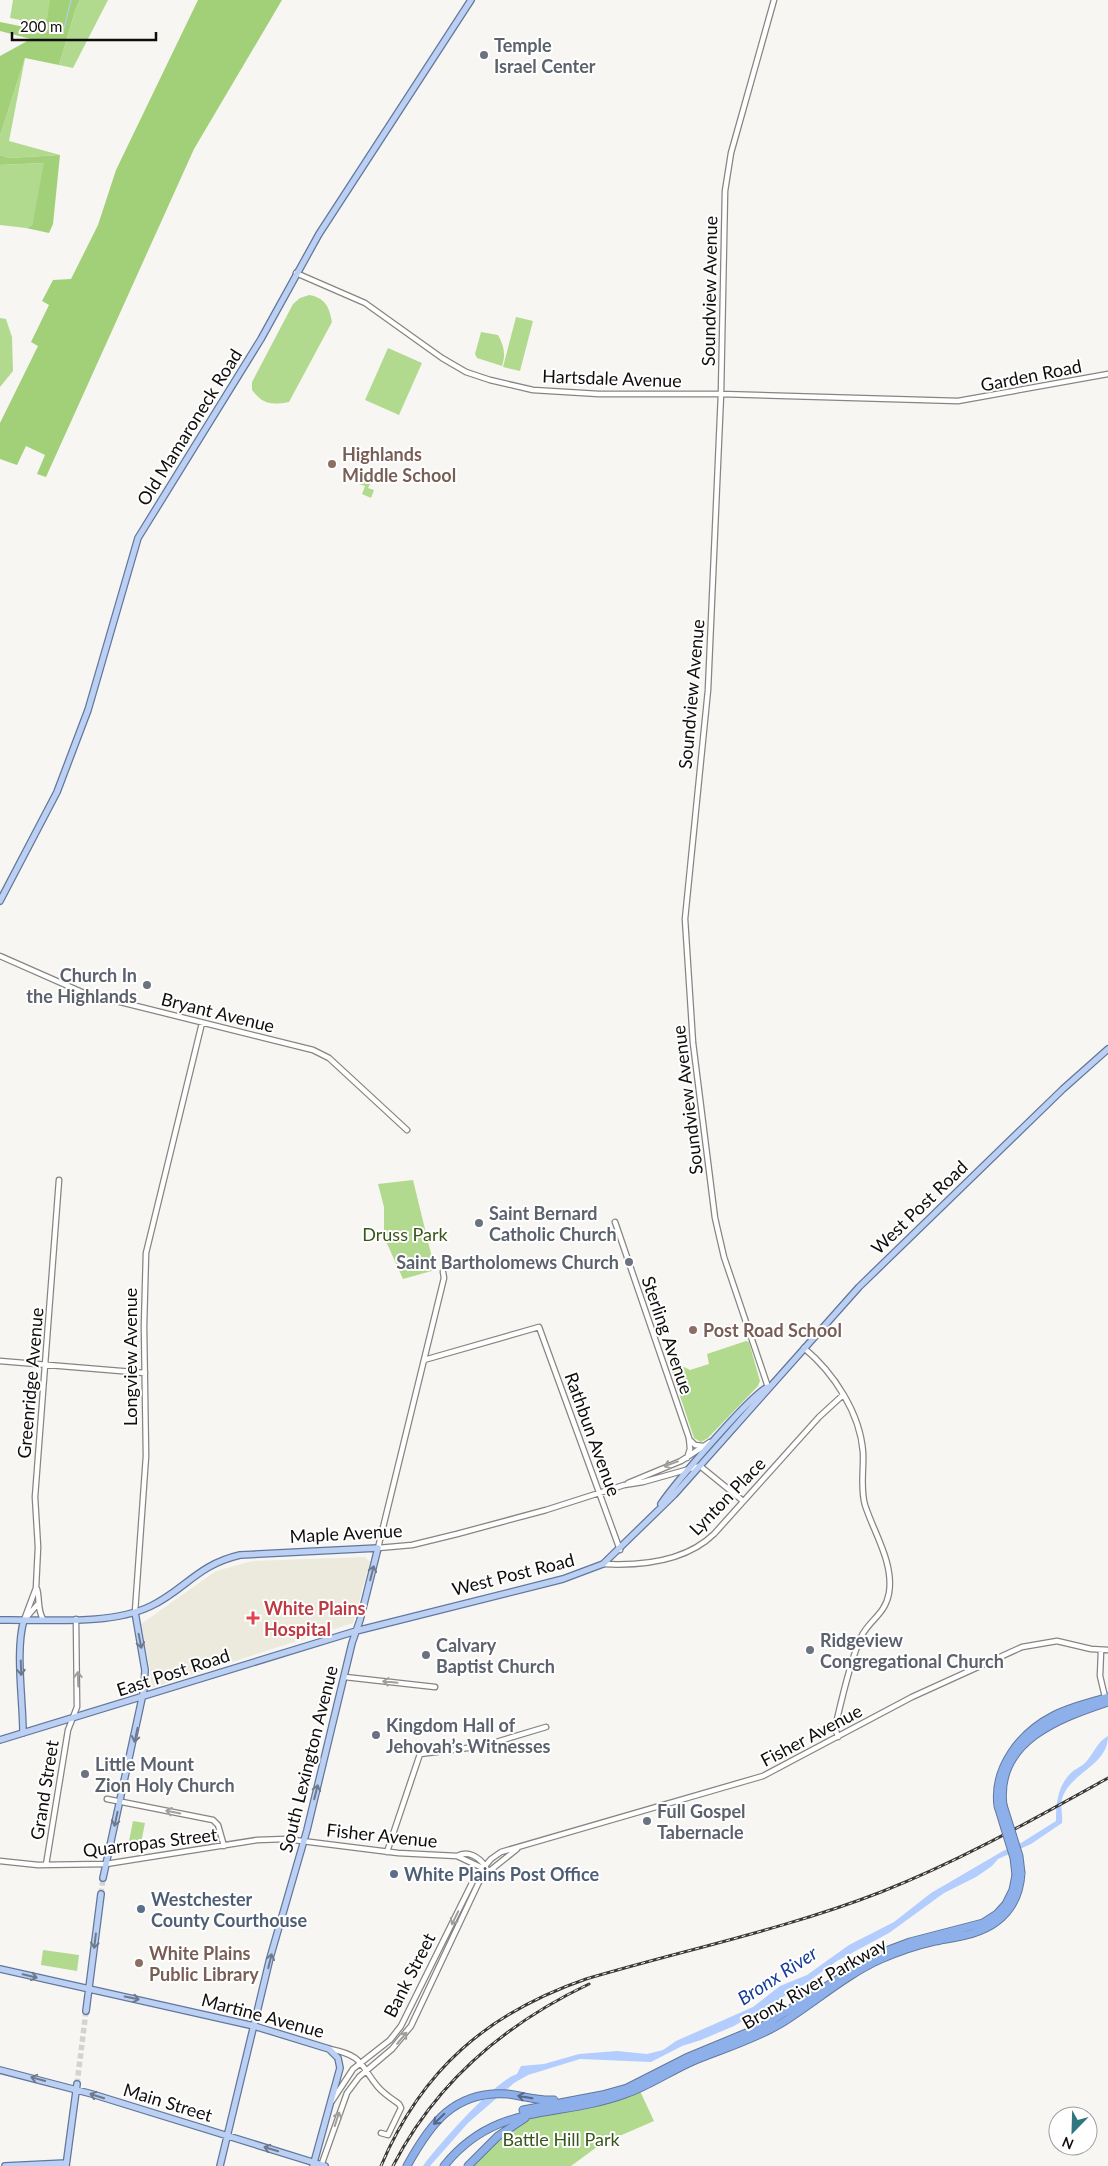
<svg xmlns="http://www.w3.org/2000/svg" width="1108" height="2166" font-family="Lato,sans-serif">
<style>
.built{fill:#ece9dd}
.green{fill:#b2da8e}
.forest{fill:#a2d078}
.water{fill:#b3cdfe}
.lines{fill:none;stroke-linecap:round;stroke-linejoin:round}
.stream{stroke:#b3cdfe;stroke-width:1}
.major-tunnel{stroke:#d4d3d0;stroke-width:5.5;stroke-dasharray:5.5 3;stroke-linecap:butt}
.minor-casing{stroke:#868582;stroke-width:7}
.major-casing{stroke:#61779d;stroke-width:8}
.highway-casing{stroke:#61779d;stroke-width:9}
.minor{stroke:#fff;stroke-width:4.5}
.major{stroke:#bbd0f3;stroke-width:5.5}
.highway{stroke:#8db0eb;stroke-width:7}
.rail-casing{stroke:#3b3a38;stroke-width:3}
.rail{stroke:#fff;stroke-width:1;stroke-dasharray:4;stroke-linecap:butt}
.highway-bridge-casing{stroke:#61779d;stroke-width:9;stroke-linecap:butt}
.highway-bridge{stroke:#8db0eb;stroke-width:7}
.oneway{stroke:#9f9f9e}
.oneway2{stroke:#6e798c}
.oneway3{stroke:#546787}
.worship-dot{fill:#6b7280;stroke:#fff;stroke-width:2}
.education-dot{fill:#8d6e63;stroke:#fff;stroke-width:2}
.health-dot{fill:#e0444e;stroke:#fff;stroke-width:2}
.service-dot{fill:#5c6f8a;stroke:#fff;stroke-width:2}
.labels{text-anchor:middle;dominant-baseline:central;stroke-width:4;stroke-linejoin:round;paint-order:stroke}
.worship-label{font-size:18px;font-weight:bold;fill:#5b616d;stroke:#fff;text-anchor:start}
.street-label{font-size:18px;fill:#0f0e0d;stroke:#fff}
.education-label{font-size:18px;font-weight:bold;fill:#785e54;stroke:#fff;text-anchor:start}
.park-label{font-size:18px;fill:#39561a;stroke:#fff}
.health-label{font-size:18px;font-weight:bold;fill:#be3a42;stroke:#fff;text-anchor:start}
.service-label{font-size:18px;font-weight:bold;fill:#4e5e75;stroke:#fff;text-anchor:start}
.water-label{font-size:19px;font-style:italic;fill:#173d98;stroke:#fff}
</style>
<rect width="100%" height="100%" fill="#f7f6f2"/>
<path class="built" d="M365,1557L370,1562L353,1623L151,1688V1675L141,1624L216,1571L253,1561Z"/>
<path class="green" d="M13,0H51L46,25L10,18Z
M80,0H108L73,68L59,65L76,8Z
M25,58L9,141L60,155L9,158L0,155V136Z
M45,163L32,225L26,228L0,225V165Z
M309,295C325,298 329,306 332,322L289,402C272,405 263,405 252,390V382L293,304L300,298Z
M516,317L533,321L520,371L503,367Z
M0,318L6,319L12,337L13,371L0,387Z
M481,332L498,335C504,346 506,354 502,366L477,358L475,354Z
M388,348L422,363L399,415L365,400Z
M362,476L372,480L368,488L374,490L371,498L362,494L365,486L359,484Z
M413,1180L435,1270L403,1279L384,1237V1207L378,1184Z
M746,1341L749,1342L760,1381L758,1386L708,1438L701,1442L694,1438L672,1372L684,1367L690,1370L709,1364L707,1354Z
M133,1821L145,1823L141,1843L129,1841Z
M43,1950L79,1955L77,1971L41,1965Z
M640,2091L654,2121L601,2144L571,2166H471L488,2148L527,2119Z"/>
<path class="forest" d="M50,0H80L76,8L59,65L25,58L0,136V56L31,39L0,31V22L45,31Z
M198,0H282L194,149L46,477L37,474L45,455L26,446L17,465L0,459V423L38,346L31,342L49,305L42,301L53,280L71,279L98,225L116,170Z
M0,155L9,158L60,155L53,224L49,233L26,228L32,225L44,163L0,165Z"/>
<path class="water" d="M1108,1736C1108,1766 1070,1772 1062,1799C1060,1806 1063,1815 1062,1823L1031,1844L998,1859L992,1866L976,1877L944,1893L889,1933L837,1961L805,1984L734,2026L701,2040L682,2046L651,2062L580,2059L528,2075L514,2083L468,2123L430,2166H423C438,2145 496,2080 517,2074L521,2066L544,2064L579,2054L617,2051L647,2054L663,2050L676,2041L753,2007L780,1986L807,1975L849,1945L894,1922L931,1893L1003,1851L1021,1843L1056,1821C1056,1802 1058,1784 1073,1771C1077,1768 1082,1766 1086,1762C1094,1753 1097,1742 1108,1736Z"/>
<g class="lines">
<path class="stream" d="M64,29L71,0"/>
<path class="major-tunnel" d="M101,1894L103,1878
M77,2084L86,2011"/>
<defs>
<path id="minor" d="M296,273L365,303L442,358L466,372L490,380L533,390L599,394H721L958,401L1108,374
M0,956L84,993L313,1050L329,1058L407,1130
M615,1222L689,1438L690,1449L687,1458
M443,1272L444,1278L378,1548L412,1545L457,1534L546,1510L624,1485L643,1482L700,1466L743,1501
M804,1348C834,1373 860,1413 863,1452C864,1470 860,1488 865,1505C874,1533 894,1563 889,1593C885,1615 870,1619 861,1637C850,1661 841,1702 835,1728L838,1737
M424,1360L539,1327L620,1550
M0,1361L145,1373
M768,1387L724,1257L715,1218L693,1043L685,919L708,690L721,394L725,191L731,153L774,0
M689,1439L695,1445L703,1446
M628,1483L681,1461L710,1442
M603,1564C641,1566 686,1561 714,1534L819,1417L843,1395
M37,1589C40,1600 37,1609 43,1619
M135,1612L146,1456L144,1326L146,1253L202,1023
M25,1619L37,1605
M24,1620L36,1588L38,1547L35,1497L59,1180
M1101,1651L1100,1676L1105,1697
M345,1677L435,1687
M107,1799L213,1820L218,1825L224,1846
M387,1852L420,1754L483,1746L546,1727
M457,1856C468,1850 479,1857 485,1866
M0,1861L38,1865L106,1864L257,1840L286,1839L398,1853L457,1856L489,1871
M46,1865L68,1730L77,1707L76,1619
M330,2049C364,2056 359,2064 378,2087C384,2094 392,2099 399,2104L401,2108L388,2135L381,2133
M332,2101L353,2069L390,2040L401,2026L474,1879L491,1859L501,1852L763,1776L912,1697L1022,1647L1057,1641L1091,1649L1108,1650
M321,2166L347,2093L359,2077L392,2049L411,2026L478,1884L482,1877L517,1849"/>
<path id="major" d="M0,901L57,792L88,710L138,538L261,339L319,234L471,0
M661,1504C672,1487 753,1392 768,1387
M0,1620C46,1619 110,1626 151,1606C186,1589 197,1565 240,1555L378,1548L360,1620L352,1643L307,1830L270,1958L220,2166
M23,1733C23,1700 15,1650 24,1620
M0,1740L356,1631L563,1579L603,1564L674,1495L859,1287L1063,1089L1108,1049
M103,1878L144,1689L145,1670L135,1612
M0,1969L254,2026L329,2049L338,2058L340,2068L313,2166
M86,2011L101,1894
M0,2070L92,2094L325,2166
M5,2166L66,2163
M66,2166L77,2084"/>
<path id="highway" d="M1003,1805C995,1741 1060,1718 1108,1702
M998,1806C993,1768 1020,1733 1053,1716C1070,1707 1090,1703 1108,1697
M523,2110L602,2095L627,2088L686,2058L763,2026L878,1954L910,1942L983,1923L997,1914L1006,1904L1013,1890L1016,1875
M407,2166C430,2124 454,2090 508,2094C523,2096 538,2101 554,2100
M444,2166C496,2101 557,2119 625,2094C649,2086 670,2071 693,2061C722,2049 753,2040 780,2024C814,2003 845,1975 881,1959C899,1951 917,1945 935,1941C955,1937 979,1935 996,1922C1012,1910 1020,1892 1021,1873
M468,2166L498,2136L525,2118"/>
</defs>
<use href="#minor" class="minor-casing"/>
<use href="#major" class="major-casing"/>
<use href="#highway" class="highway-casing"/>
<use href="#minor" class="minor"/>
<use href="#major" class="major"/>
<use href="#highway" class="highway"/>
<defs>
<path id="rail" d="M381,2166C422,2069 488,2013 586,1979C684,1950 786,1929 881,1892C960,1861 1034,1819 1108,1778
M393,2166C436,2082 505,2024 589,1984"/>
</defs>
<use href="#rail" class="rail-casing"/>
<use href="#rail" class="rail"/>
<defs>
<path id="highway-bridge" d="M1003,1805L1019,1856L1021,1873
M998,1806L1014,1858L1016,1875"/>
</defs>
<use href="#highway-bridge" class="highway-bridge-casing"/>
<use href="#highway-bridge" class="highway-bridge"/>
</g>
<defs><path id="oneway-shaft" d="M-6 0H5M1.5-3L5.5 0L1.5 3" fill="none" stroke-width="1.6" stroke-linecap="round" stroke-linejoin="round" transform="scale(1.25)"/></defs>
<g class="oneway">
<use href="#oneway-shaft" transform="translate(671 1464) rotate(160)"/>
<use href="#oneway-shaft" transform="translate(78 1679) rotate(-92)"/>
<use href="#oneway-shaft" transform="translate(390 1682) rotate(-174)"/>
<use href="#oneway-shaft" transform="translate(173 1812) rotate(-169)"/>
<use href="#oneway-shaft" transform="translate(455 1918) rotate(116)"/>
<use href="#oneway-shaft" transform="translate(402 2038) rotate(-50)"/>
<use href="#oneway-shaft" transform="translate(337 2119) rotate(-72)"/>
</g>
<g class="oneway2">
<use href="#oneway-shaft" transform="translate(372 1573) rotate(-76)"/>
<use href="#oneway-shaft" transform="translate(140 1641) rotate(79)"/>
<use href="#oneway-shaft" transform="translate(21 1668) rotate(88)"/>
<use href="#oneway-shaft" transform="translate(136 1735) rotate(102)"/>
<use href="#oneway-shaft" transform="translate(316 1792) rotate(-76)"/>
<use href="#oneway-shaft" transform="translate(116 1819) rotate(102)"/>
<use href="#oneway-shaft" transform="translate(95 1941) rotate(97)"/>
<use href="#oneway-shaft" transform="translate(270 1961) rotate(-76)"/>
<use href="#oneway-shaft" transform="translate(30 1976) rotate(13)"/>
<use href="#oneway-shaft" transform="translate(132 1998) rotate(12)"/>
<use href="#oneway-shaft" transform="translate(38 2079) rotate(-165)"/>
<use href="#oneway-shaft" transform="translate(97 2096) rotate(-163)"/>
<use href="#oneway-shaft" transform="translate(271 2149) rotate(-163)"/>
</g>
<g class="oneway3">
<use href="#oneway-shaft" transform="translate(525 2097) rotate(-170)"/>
<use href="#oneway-shaft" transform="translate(439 2119) rotate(136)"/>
</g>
<g class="worship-dot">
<circle cx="484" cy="55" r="5"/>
<circle cx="147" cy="985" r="5"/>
<circle cx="479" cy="1223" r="5"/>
<circle cx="629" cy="1262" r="5"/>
<circle cx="810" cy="1650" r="5"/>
<circle cx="426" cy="1655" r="5"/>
<circle cx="376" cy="1735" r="5"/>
<circle cx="85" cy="1774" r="5"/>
<circle cx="647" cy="1821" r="5"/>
</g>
<g class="education-dot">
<circle cx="332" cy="464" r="5"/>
<circle cx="693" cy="1330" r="5"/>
<circle cx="139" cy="1963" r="5"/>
</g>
<path class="health-dot" d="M250.5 1610.5h5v5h5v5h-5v5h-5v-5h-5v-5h5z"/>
<g class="service-dot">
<circle cx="394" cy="1874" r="5"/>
<circle cx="141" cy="1909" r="5"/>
</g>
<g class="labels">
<g class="worship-label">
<text x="494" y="45">Temple<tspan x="494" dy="21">Israel Center</tspan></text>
<text x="137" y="975" text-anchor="end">Church In<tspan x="137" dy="21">the Highlands</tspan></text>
<text x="489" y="1213">Saint Bernard<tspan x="489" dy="21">Catholic Church</tspan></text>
<text x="619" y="1262" text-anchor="end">Saint Bartholomews Church</text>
<text x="820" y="1640">Ridgeview<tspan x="820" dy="21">Congregational Church</tspan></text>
<text x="436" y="1645">Calvary<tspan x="436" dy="21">Baptist Church</tspan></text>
<text x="386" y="1725">Kingdom Hall of<tspan x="386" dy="21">Jehovah’s Witnesses</tspan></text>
<text x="95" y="1764">Little Mount<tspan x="95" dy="21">Zion Holy Church</tspan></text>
<text x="657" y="1811">Full Gospel<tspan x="657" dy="21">Tabernacle</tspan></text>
</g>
<g class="street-label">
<text transform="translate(709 291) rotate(-89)">Soundview Avenue</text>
<text transform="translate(1031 375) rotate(-11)">Garden Road</text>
<text transform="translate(612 378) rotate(2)">Hartsdale Avenue</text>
<text transform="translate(189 427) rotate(-58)">Old Mamaroneck Road</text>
<text transform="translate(691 694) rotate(-85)">Soundview Avenue</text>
<text transform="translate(218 1012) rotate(14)">Bryant Avenue</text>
<text transform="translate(687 1100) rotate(-97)">Soundview Avenue</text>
<text transform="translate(919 1207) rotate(-44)">West Post Road</text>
<text transform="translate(668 1335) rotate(71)">Sterling Avenue</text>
<text transform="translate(130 1357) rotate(-90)">Longview Avenue</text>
<text transform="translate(30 1383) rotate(-85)">Greenridge Avenue</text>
<text transform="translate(593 1434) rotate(70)">Rathbun Avenue</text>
<text transform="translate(727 1496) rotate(-46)">Lynton Place</text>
<text transform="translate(346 1533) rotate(-3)">Maple Avenue</text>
<text transform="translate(513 1574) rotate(-14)">West Post Road</text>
<text transform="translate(173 1672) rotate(-18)">East Post Road</text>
<text transform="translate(811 1735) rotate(-28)">Fisher Avenue</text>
<text transform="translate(308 1759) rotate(-76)">South Lexington Avenue</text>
<text transform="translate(44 1790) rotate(-81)">Grand Street</text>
<text transform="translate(382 1835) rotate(6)">Fisher Avenue</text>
<text transform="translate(150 1842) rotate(-7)">Quarropas Street</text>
<text transform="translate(409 1975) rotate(-63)">Bank Street</text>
<text transform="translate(814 1983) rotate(-30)">Bronx River Parkway</text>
<text transform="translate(263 2015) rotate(15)">Martine Avenue</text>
<text transform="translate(168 2102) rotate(17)">Main Street</text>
</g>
<g class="education-label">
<text x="342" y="454">Highlands<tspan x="342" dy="21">Middle School</tspan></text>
<text x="703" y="1330">Post Road School</text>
<text x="149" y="1953">White Plains<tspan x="149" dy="21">Public Library</tspan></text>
</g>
<g class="park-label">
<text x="405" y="1234">Druss Park</text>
<text x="561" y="2139">Battle Hill Park</text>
</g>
<g class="health-label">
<text x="264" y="1608">White Plains<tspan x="264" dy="21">Hospital</tspan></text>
</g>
<g class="service-label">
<text x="404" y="1874">White Plains Post Office</text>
<text x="151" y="1899">Westchester<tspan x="151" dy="21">County Courthouse</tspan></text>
</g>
<g class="water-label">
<text transform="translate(777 1975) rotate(-33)">Bronx River</text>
</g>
</g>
<g transform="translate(1073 2131) rotate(203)"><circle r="24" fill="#ffffff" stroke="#9f9f9e"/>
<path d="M0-4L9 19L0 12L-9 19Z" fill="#2f7681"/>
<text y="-8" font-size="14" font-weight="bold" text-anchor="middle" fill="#0f0e0d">N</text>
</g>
<path d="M12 32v8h144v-8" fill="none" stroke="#0f0e0d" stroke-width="2.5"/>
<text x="20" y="32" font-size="15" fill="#0f0e0d" stroke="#ffffff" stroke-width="4" paint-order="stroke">200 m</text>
</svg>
